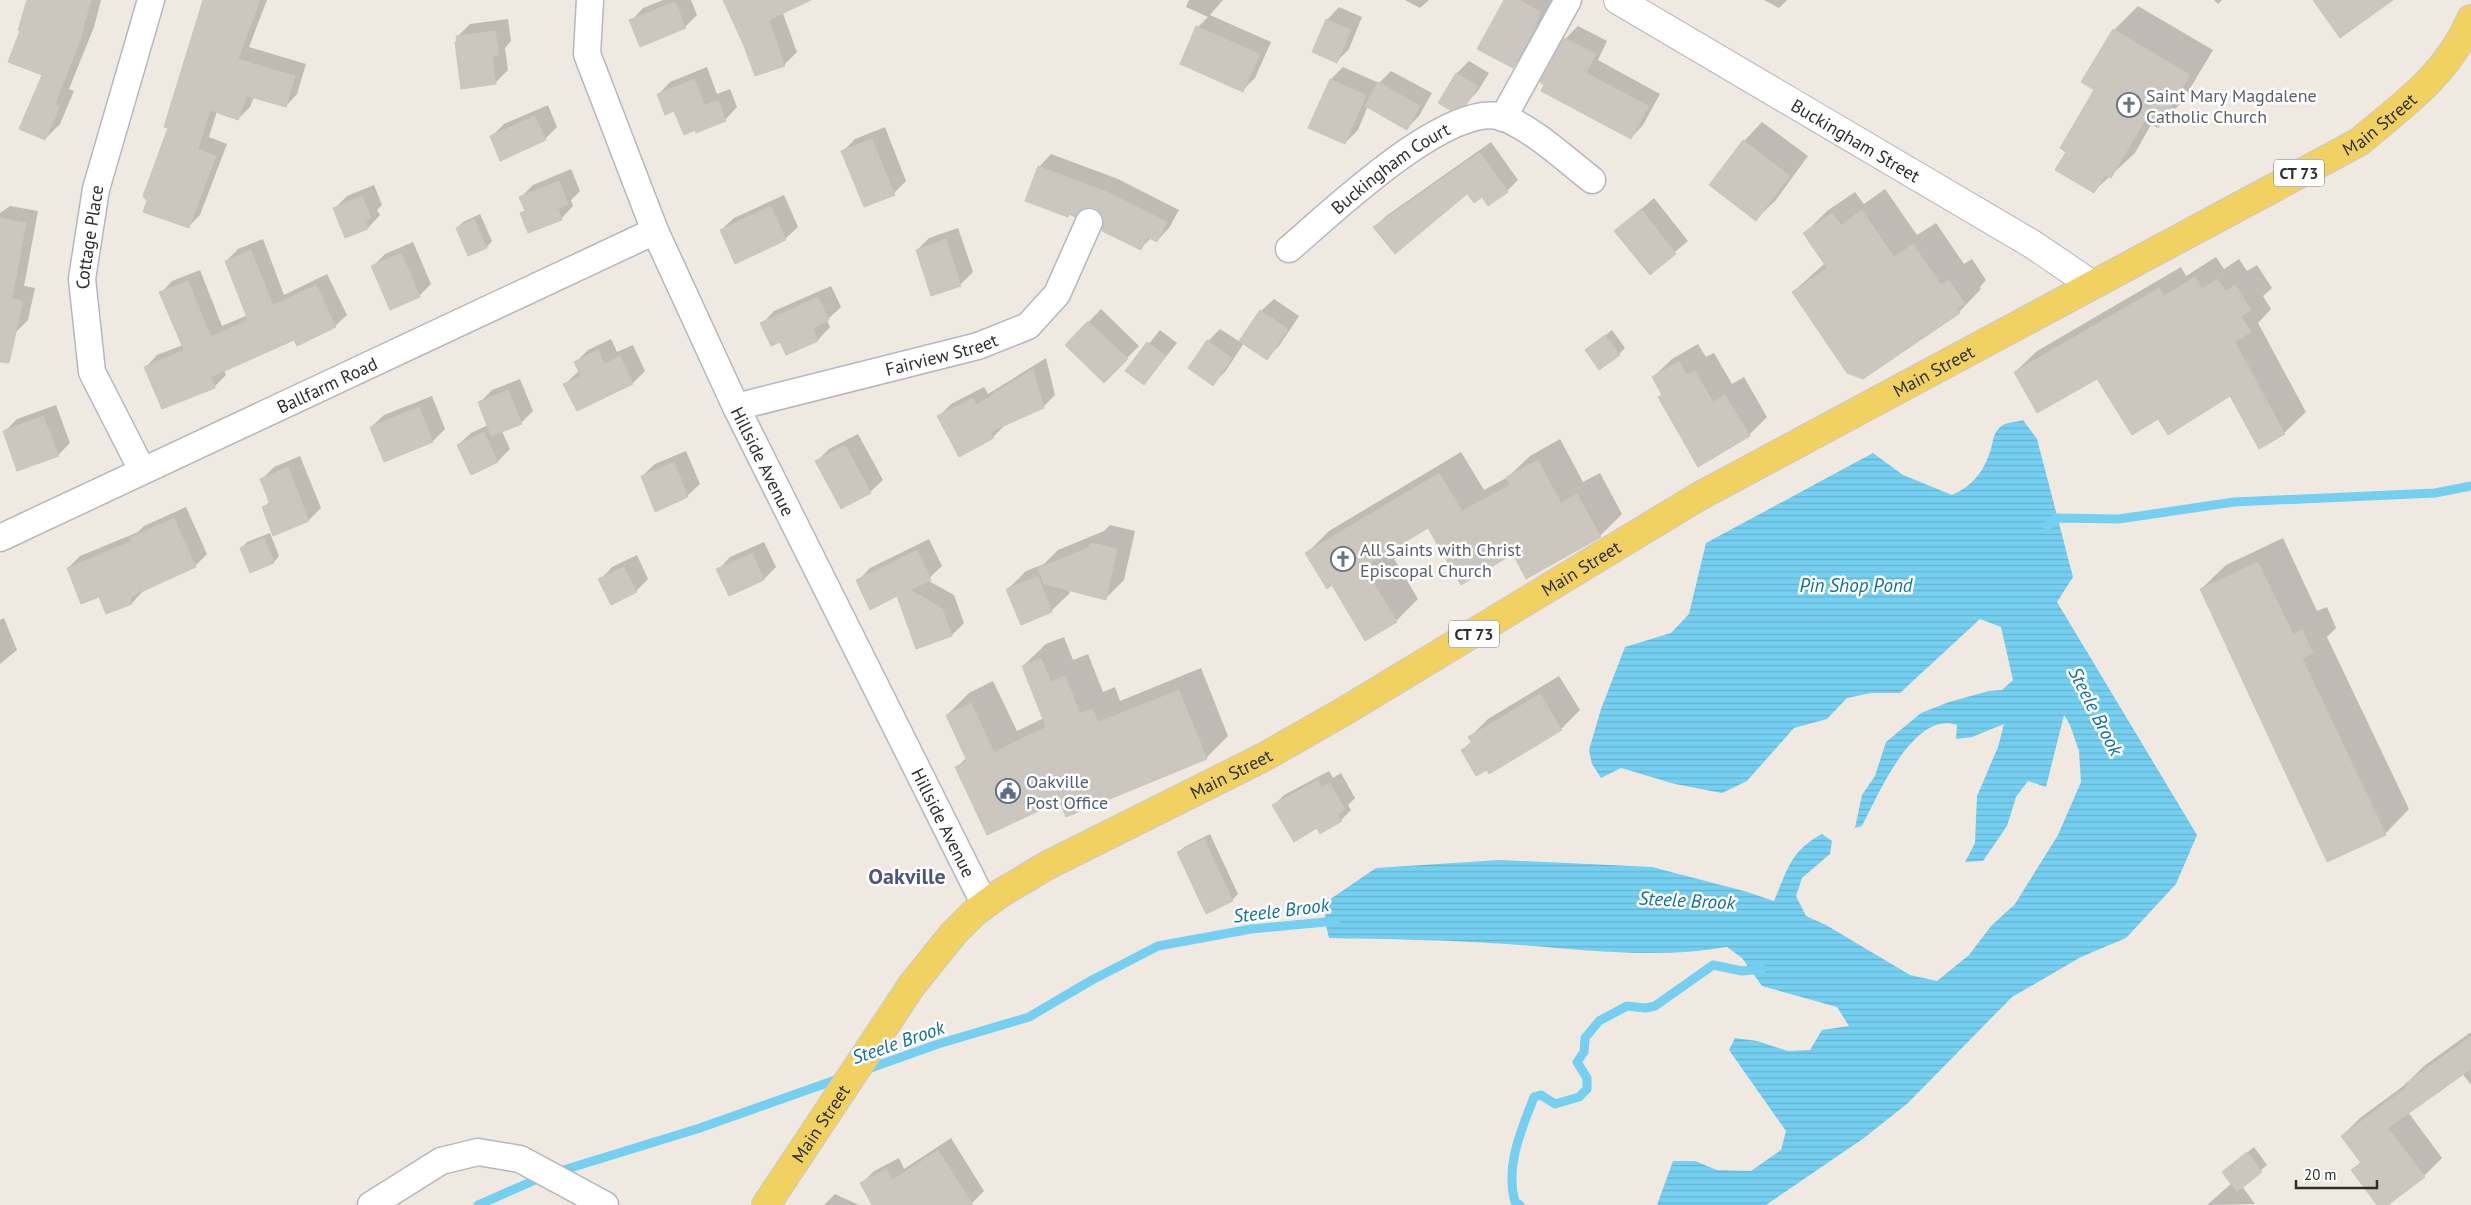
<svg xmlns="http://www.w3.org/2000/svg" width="2471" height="1205" font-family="'PT Sans',sans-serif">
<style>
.water{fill:url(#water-rules)}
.shadow{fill:#0003}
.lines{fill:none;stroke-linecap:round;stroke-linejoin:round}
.stream{stroke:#75cff0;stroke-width:9}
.building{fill:#cbc7bf;stroke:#cbc5ba}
.street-casing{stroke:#b4b7c1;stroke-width:29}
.secondary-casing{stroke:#b4b7c1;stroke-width:30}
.primary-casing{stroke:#c9c9c9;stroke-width:30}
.street{stroke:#fff;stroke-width:26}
.secondary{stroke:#fff;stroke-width:28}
.primary{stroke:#f2d163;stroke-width:28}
.labels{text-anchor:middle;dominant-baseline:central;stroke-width:5;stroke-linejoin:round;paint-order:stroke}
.shield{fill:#fff;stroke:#6d6d6d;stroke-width:1}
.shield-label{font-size:16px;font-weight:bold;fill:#2e2e2e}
.worship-label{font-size:18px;fill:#5b616d;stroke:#fff;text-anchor:start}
.street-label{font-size:18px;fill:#2e2e2e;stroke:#fff}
.service-label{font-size:18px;fill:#4e5e75;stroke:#fff;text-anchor:start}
.water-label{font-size:19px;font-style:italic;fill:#0d6fa3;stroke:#fff}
.district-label{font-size:22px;font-weight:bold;fill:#4d5680;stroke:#fff}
</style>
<defs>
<pattern id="water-rules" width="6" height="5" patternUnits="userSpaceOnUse" patternTransform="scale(1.25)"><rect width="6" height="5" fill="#75cff0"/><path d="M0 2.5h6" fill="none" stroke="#66b2ce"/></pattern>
</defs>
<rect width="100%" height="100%" fill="#efe9e1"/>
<path class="water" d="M2023,420L2037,439L2073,577L2057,602L2197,835L2176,884L2126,938L2081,957L2012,997L1908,1103L1864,1138L1766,1205H1657L1673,1161H1695L1717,1170L1751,1171L1781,1150L1786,1131L1729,1050L1735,1038L1757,1041L1788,1051L1810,1050L1822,1030L1849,1026L1837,1007L1762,986L1742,958L1727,947C1654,960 1580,949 1507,944C1448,940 1388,939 1329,938L1325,922L1326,902L1376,868L1500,860L1652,867L1744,891L1774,901C1787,871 1790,851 1822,834L1832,841L1830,854L1802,878L1796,896L1806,916L1826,925L1910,975L1937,981L1969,955L1991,926L2015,904L2058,835L2081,782L2079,751L2070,725L2064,715L2046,787L2028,781L2016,797L2007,826L1983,861L1965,862L1975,843L1977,796L1998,747L2004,724L1972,737L1956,739L1957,725C1913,710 1878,796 1862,826L1855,828L1862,795L1875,776L1886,742L1921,713L1949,702L1989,691L2002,690L2013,680L2001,627L1980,619L1900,693H1871L1847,698L1827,719L1794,728L1747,781L1722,793L1675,784L1621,768L1601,778L1592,764L1589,750L1601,709L1625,647L1671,633L1689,614L1706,543L1873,453L1903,475L1952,495C1972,486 1983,473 1990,452C1994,441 1992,432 2003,425C2008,422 2017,422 2023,420Z"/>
<path class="shadow" d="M28,0H101L94,27L69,89L74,91L60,124L45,139L43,74L21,30Z
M203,0H267L249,47L306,64L297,94L286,106L254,97L250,107L238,119L217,111L209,137L227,144L200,215L188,227L169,128L165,126Z
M663,0H691L697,15L685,27L631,21L643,8Z
M724,0H792L782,11L797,52L784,65L745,45Z
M1189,0H1223L1210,15L1271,42L1255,78L1243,90L1198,27L1208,17L1186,7Z
M1405,0H1429L1420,8Z
M1505,0H1553L1525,54L1513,67Z
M1764,0H1787L1779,8Z
M2214,0H2222L2218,4Z
M2138,6L2213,50L2182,102L2158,127L2152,123L2135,153L2094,191L2067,151L2096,89L2114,30Z
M1339,7L1362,17L1349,49L1337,61L1327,20Z
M508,19L511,41L505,48L508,70L495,83L456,43L457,37L470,24Z
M1578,26L1607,41L1598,60L1660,94L1643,125L1631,138L1543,90L1565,39Z
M1469,61L1489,73L1478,91L1465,104L1457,73Z
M707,67L717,94L730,89L737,107L725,120L675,110L658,95L670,82Z
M1343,67L1379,83L1391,71L1432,93L1419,116L1407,128L1368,106L1358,130L1345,143L1310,127L1331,79Z
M548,105L557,127L545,139L491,137L504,124Z
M1762,122L1808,156L1775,201L1756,219L1744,141Z
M885,127L906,181L894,193L843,151L855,139Z
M1491,142L1518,180L1507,191L1482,196L1467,192L1375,227L1386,216Z
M1051,154L1118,179L1179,210L1169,228L1157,241L1151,238L1141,248L1105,220L1102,212L1095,207L1087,206L1074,216L1070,214L1068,216L1039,167Z
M571,169L580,191L571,200L573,206L561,219L522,213L526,209L521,197L533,185Z
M374,185L382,205L377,210L380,215L368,228L346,236L335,208L347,196Z
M1885,189L1917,235L1936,223L1964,264L1972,259L1986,280L1980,287L1981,289L1959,312L1862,377L1793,292L1825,263L1805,233L1827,211L1855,192L1864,204Z
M784,195L798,227L785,239L721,230L734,218Z
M1654,198L1688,241L1650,273L1616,231Z
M10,206L38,211L24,286L35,288L28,320L15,333L0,337V213Z
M480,214L492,241L487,247L469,255L457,228L463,222Z
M958,228L973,272L961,284L932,294L917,250L929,238Z
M263,239L284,295L327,274L347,315L335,326L295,339L224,370L226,375L215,386L162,408L146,367L157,355L183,345L161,293L172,281L200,270L222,326L248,315L226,261L238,249Z
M413,242L431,284L419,296L372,267L385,254Z
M2216,257L2224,269L2239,259L2247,271L2257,265L2272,288L2263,296L2271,309L2258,323L2306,412L2284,433L2230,394L2158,418L2097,377L2015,372L2037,351L2181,267L2186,276Z
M831,286L841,307L827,320L830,327L818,340L787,354L781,340L762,324L774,311Z
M1274,299L1299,316L1279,346L1267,358L1244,343L1225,372L1212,384L1208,341L1220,329L1240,342L1261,311Z
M1101,309L1139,346L1104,381L1067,345Z
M1160,330L1177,343L1144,384L1127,371Z
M1612,330L1625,348L1619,354L1586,350Z
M611,339L617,352L633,345L645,371L633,383L565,384L580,370L576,362L588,350Z
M1698,344L1706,357L1714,353L1732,384L1744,377L1767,417L1749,435L1659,397L1663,394L1653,377L1672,359Z
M1046,358L1055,395L1043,407L1005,425L993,437L939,416L951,404L984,387L988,394Z
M520,379L533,411L521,423L502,431L510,449L498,461L458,445L471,433L488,425L479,403L492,390Z
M432,396L445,429L433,441L371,427L384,415Z
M56,405L70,443L58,455L4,432L17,419Z
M858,434L883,480L870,492L817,461L829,449Z
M1560,439L1583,482L1600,473L1622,514L1600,536L1513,553L1428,527L1389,550L1418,599L1396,621L1333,584L1307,553L1329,531L1461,452L1484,490L1508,477L1530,456Z
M686,451L700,484L687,496L642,476L655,464Z
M300,456L321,508L309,520L263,508L270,501L262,479L274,467Z
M186,507L207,554L195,566L144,590L132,603L106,613L100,595L68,568L80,556L138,532L144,526Z
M1110,525L1135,531L1124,580L1106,598L1068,589L1070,593L1051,611L1008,589L1026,571L1044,564L1058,550L1104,531Z
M270,533L279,556L274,562L242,548L247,542Z
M2283,538L2317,611L2327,607L2336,628L2327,637L2409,809L2385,834L2201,589L2226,565Z
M929,539L942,566L927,580L954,595L964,623L952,635L898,595L858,581L870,568Z
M764,542L776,567L764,579L729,595L718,570L730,557Z
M637,555L648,579L636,591L600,580L612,567Z
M4,618L17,650L0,664V620Z
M1064,637L1073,660L1088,654L1103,692L1115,687L1120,701L1201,668L1228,736L1206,758L1060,799L957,767L967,757L947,715L969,693L993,681L1017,731L1044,718L1023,666L1046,644Z
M1559,676L1580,710L1561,729L1462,750L1472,741L1469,738L1488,719Z
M1329,771L1333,778L1341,773L1355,798L1348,805L1351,810L1341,820L1317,826L1274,805L1284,795Z
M1210,834L1238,894L1232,900L1207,912L1179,853L1184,847Z
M2471,1032V1085L2462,1073L2408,1112L2442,1158L2424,1176L2385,1205H2379L2353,1170L2361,1162L2342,1136L2360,1118L2406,1084L2424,1066Z
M951,1138L984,1191L972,1203L968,1205H873L862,1183L874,1171L899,1158L904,1169Z
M2254,1147L2267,1165L2242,1186L2255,1204L2207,1205L2232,1183L2223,1172Z
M835,1194L859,1205H824Z"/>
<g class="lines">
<path class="stream" d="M2047,526L2056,518L2119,519L2234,502L2435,493L2471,486
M865,1070L938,1044L1029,1017L1092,980L1158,946L1251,929L1336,921
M557,1172L700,1128L841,1078
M478,1205L542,1177
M1520,1205L1515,1202C1505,1166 1521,1131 1534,1097L1541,1095L1555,1104L1579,1097L1587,1089V1078L1577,1062L1584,1052L1585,1038L1599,1021L1627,1006L1645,1008L1655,1006L1713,965L1742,971L1762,969"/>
</g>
<path class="building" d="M27,0H91L79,43L55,104L60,106L45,140L19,129L42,75L8,62L20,31L18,30Z
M203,0H260L238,59L295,76L286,107L247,96L238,120L210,110L198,149L216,156L189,228L143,212L147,201L143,196L168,128L164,127Z
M723,0H811L769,20L785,66L755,76L744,46Z
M1504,0H1519L1541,12L1535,24L1537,25L1513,68L1477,49Z
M2313,0H2393L2340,38Z
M675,2L686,28L640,47L629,20Z
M1326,19L1351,30L1337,63L1312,52Z
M1196,26L1260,54L1243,92L1180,64Z
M2113,29L2190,75L2158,128L2145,120L2111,178L2105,175L2094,193L2055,170L2066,152L2060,148L2094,90L2081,82Z
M495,31L499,55L492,56L496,84L461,89L455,42H457L456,36Z
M1564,38L1596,54L1586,73L1649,106L1631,139L1541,91L1544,85L1540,82Z
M1456,73L1478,86L1466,105L1450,110L1438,103Z
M694,79L705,105L718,100L726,121L696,133L695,130L684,135L674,111L665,115L657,94Z
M1330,79L1366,95L1345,144L1308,128Z
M1378,82L1420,106L1407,130L1365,106Z
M535,116L546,140L500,161L490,136Z
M872,139L895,195L864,207L841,151Z
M1743,140L1790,176L1756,221L1709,185Z
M1480,152L1508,192L1488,206L1482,197L1474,203L1467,194L1395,254L1373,227Z
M1038,166L1105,191L1167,222L1157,242L1147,237L1141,250L1102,231L1104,220L1101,213L1095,208L1087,207L1080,210L1075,217L1069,214L1068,217L1025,201Z
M559,181L568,204L558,209L562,220L528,233L520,213L525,211L519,197Z
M362,196L371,218L365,221L368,229L345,238L333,208Z
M771,206L786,240L735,264L720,230Z
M1641,209L1676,254L1650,275L1614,231Z
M1862,210L1894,257L1913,244L1941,285L1949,280L1965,304L1957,308L1960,313L1863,379L1847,373L1792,292L1827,268L1803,233L1832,213L1841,225Z
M0,218L26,223L12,298L23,301L9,363L0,362Z
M474,219L487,248L468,256L456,228Z
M946,239L961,286L931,296L916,250Z
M251,250L273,305L316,285L336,327L297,346L294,340L211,377L215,388L162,409L144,367L184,350L159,292L188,281L211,337L248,320L225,261Z
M401,253L420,297L390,310L371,266Z
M2195,277L2202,289L2217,279L2226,291L2235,285L2251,310L2241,316L2251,332L2235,342L2285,434L2259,449L2230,396L2168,435L2158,419L2132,435L2097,379L2037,413L2014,372L2159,288L2164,296Z
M818,297L829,320L813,328L818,341L786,355L780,342L771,346L760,323Z
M1260,310L1288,329L1267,360L1239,341Z
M1088,321L1128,359L1104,383L1065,345Z
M1605,335L1620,355L1599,370L1585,350Z
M1207,340L1232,358L1213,386L1188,368Z
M1147,342L1166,356L1144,385L1125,371Z
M598,350L604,364L620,356L633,384L577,411L563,384L581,376L574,362Z
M1679,361L1687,375L1695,371L1713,402L1725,395L1750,436L1698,467L1658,397L1662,395L1652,377Z
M1033,369L1044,408L990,432L994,438L959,457L937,416L972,398L976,405Z
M508,390L522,424L491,436L478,402Z
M419,407L433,442L384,462L370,427Z
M43,416L59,456L17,471L3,431Z
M484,432L498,462L471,475L457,445Z
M845,445L871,493L841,509L815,461Z
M1538,460L1561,503L1577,494L1601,537L1526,579L1513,554L1461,585L1428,528L1364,567L1397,622L1365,641L1332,585L1327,589L1305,553L1439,473L1462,511L1510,485L1506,477Z
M674,462L688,497L655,512L641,476Z
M288,467L309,521L273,536L262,507L270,504L260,479Z
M174,518L196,567L130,597L132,604L106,614L99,597L81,604L67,568L132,541L130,538Z
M264,538L274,563L250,573L240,548Z
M1091,543L1117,549L1106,600L1044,584L1038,568L1088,548Z
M917,550L931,580L910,590L942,608L952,636L916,649L897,596L870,610L856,580Z
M752,553L764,580L729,596L716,569Z
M2258,562L2293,634L2302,630L2313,653L2302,658L2386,835L2327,862L2200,589Z
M624,567L637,592L611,605L598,579Z
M1038,576L1052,612L1021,625L1006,589Z
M1041,658L1051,682L1065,676L1080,713L1092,709L1098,722L1179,690L1207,759L1066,817L1060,801L987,835L955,767L967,761L946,715L971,703L994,752L1046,727L1022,666Z
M1540,694L1562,730L1489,774L1487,770L1476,776L1461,750L1472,743L1468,737Z
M1318,780L1322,787L1330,783L1345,810L1337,814L1342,821L1320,834L1317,828L1294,842L1272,805Z
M1204,839L1233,901L1206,914L1177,852Z
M2471,1036V1069L2388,1128L2425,1177L2388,1205H2377L2351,1170L2361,1163L2341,1136L2407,1087L2405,1084Z
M938,1150L973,1205H872L860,1183L886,1169L892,1180Z
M2247,1152L2262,1172L2237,1192L2222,1172Z"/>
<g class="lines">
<defs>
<g id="street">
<path id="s1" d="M590,0L587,54L655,231L736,407L985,905"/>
<path d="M1503,118L1568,0"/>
<path id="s2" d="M1289,249C1329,215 1452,96 1505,118C1537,132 1565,159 1592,180"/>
<path id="s3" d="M736,407L978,346L1028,326L1057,294L1089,222"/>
<path id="s4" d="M142,470L92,372L82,279L96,189L151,0"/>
<path id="s5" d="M0,538L655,231"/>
<path d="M371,1205L441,1161L478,1152L520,1159L605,1205"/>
</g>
<g id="secondary">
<path id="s6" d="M1618,0L2032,244L2091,284"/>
</g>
<g id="primary">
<path id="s7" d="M766,1205L912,985L953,934L975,912L1001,893L1048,865L1264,757L1343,712L1698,497L2359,142C2405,103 2446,76 2471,19"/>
</g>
</defs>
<use href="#street" class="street-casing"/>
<use href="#secondary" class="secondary-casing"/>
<use href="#primary" class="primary-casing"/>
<use href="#street" class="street"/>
<use href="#secondary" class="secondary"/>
<use href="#primary" class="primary"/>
</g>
<defs>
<symbol id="church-ring" viewBox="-11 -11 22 22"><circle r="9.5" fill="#fff" stroke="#6b7280" stroke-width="1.5"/><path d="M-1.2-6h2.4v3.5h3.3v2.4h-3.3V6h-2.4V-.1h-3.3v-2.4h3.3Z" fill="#6b7280"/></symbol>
<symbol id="civic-ring" viewBox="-11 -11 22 22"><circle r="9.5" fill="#fff" stroke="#5c6f8a" stroke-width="1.5"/><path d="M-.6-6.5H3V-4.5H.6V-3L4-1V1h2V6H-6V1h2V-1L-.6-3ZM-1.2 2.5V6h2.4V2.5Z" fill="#5c6f8a"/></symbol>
</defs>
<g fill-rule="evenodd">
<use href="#church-ring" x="2115" y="91" width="28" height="28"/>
<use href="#church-ring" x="1329" y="545" width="28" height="28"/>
<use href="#civic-ring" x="994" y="777" width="28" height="28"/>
</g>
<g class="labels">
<g class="shield">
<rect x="2274" y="159.5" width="50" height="27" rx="4"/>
<rect x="1449" y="620.5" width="50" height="27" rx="4"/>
</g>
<g class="shield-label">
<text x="2299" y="173">CT 73</text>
<text x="1474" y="634">CT 73</text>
</g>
<g class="worship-label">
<text x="2146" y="95">Saint Mary Magdalene<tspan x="2146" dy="21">Catholic Church</tspan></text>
<text x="1360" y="549">All Saints with Christ<tspan x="1360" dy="21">Episcopal Church</tspan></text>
</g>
<g class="street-label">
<text stroke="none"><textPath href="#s7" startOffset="1972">Main Street</textPath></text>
<text stroke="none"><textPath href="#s6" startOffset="276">Buckingham Street</textPath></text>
<text stroke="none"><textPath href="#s2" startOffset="130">Buckingham Court</textPath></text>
<text stroke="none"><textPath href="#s4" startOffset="246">Cottage Place</textPath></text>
<text stroke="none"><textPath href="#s3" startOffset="212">Fairview Street</textPath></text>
<text stroke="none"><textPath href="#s7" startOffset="1462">Main Street</textPath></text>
<text stroke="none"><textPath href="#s5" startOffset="361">Ballfarm Road</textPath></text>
<text stroke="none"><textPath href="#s1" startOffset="498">Hillside Avenue</textPath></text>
<text stroke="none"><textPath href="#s7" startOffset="1058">Main Street</textPath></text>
<text stroke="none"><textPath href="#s7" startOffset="652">Main Street</textPath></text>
<text stroke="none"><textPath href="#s1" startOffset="902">Hillside Avenue</textPath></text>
<text stroke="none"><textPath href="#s7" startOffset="98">Main Street</textPath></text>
</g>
<g class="service-label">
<text x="1026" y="781">Oakville<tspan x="1026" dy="21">Post Office</tspan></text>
</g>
<g class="water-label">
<text x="1856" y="585">Pin Shop Pond</text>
<text transform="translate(2096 711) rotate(63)">Steele Brook</text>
<text transform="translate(1687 900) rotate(3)">Steele Brook</text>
<text transform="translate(1281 910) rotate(-7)">Steele Brook</text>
<text transform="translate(898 1042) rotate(-19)">Steele Brook</text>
</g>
<g class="district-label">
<text x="907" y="876">Oakville</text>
</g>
</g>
<path d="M2296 1180v8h81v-8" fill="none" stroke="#2e2e2e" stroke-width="2.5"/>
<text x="2304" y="1180" font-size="15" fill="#2e2e2e" stroke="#ffffff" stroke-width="4" paint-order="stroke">20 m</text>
</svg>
